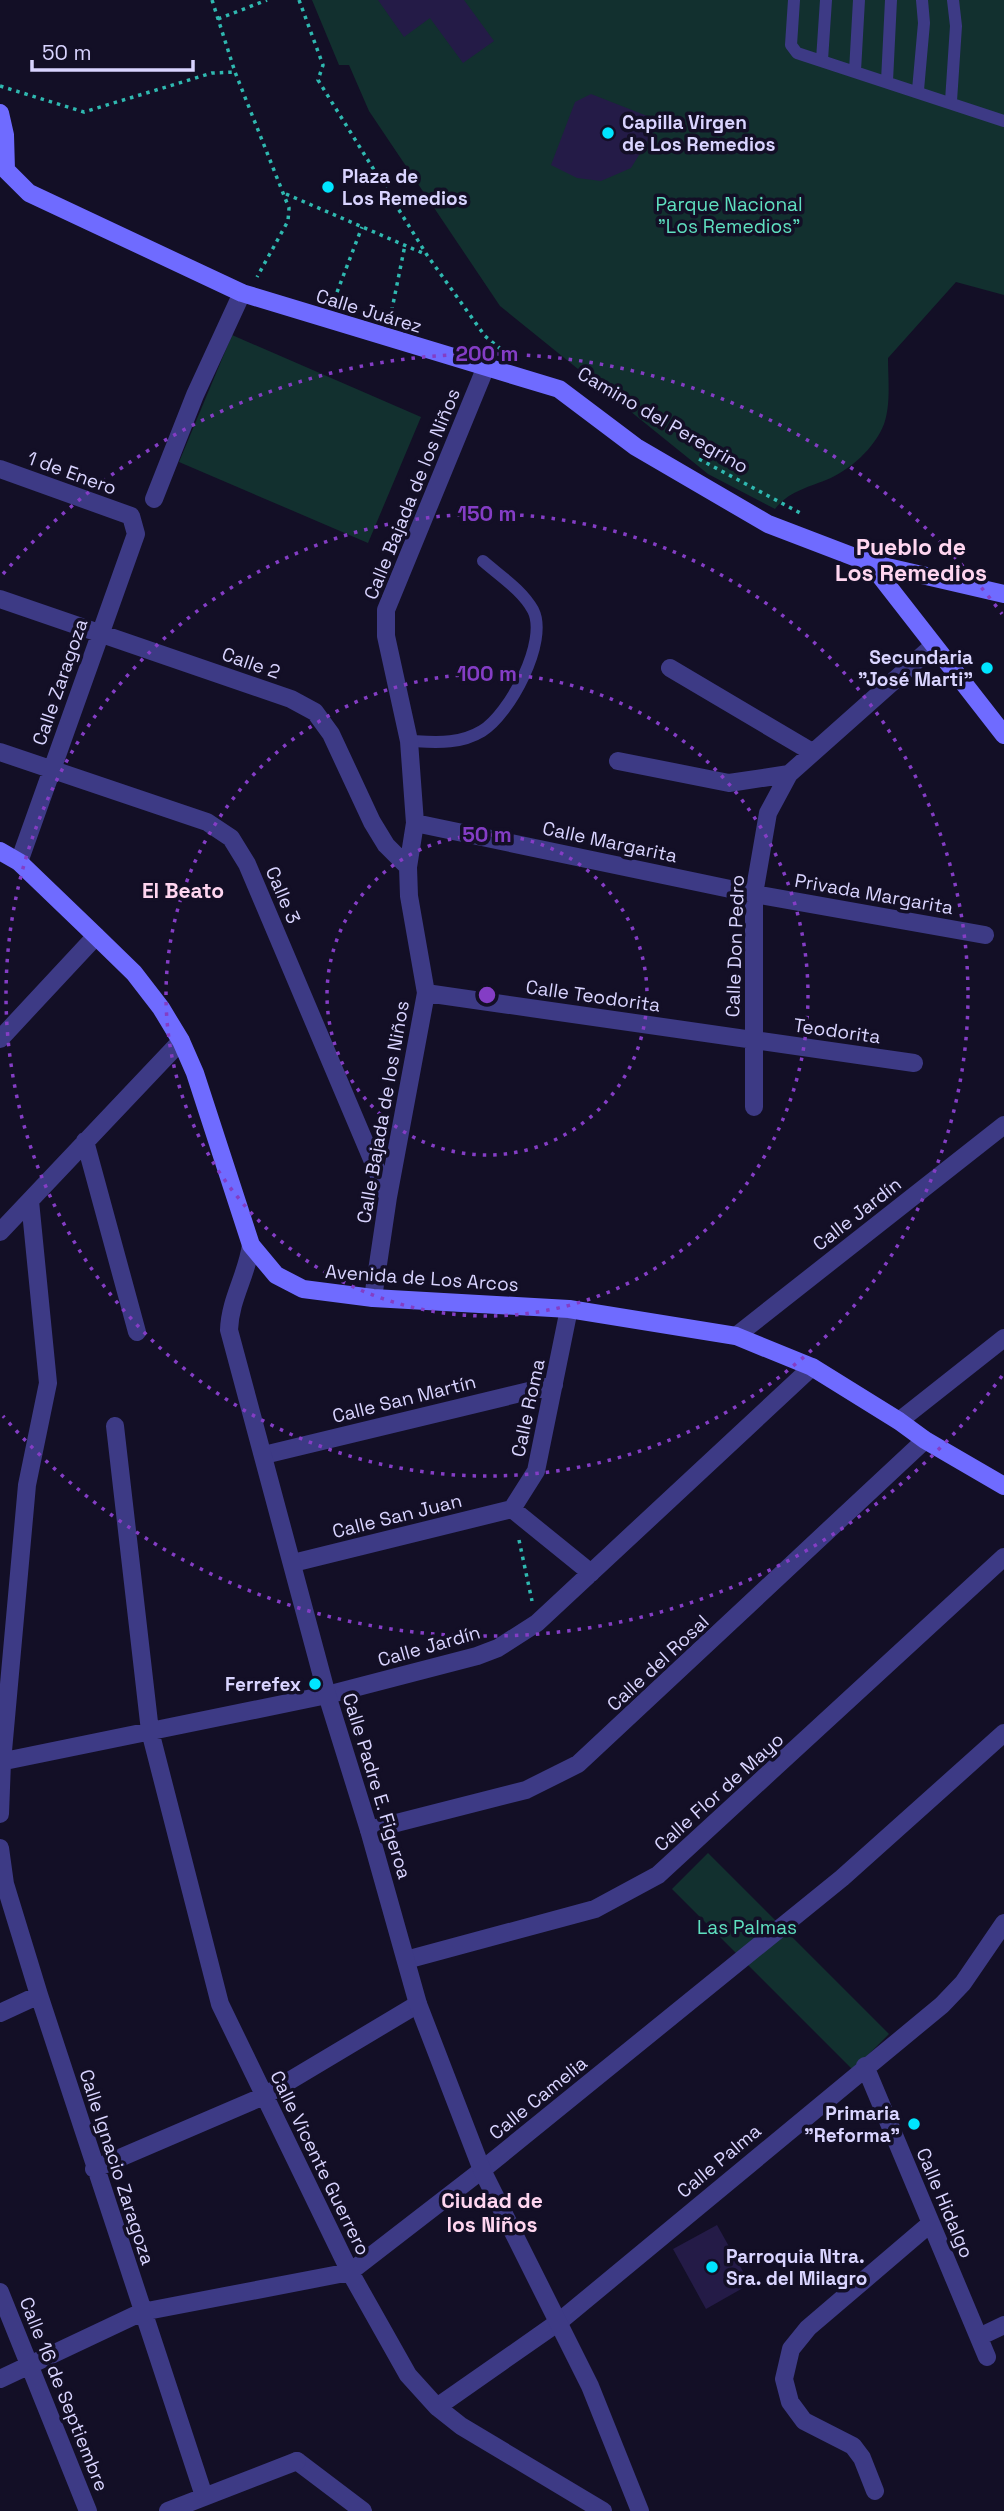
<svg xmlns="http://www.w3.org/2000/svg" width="1004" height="2511" font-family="'Space Grotesk',sans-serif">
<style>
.green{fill:#12302f}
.building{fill:#241b47}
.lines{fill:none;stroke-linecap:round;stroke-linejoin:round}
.path{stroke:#2fb8b0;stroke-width:3.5;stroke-dasharray:3.5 5;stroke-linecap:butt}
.service{stroke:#3d3a85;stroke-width:12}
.pedestrian{stroke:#3d3a85;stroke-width:18}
.minor{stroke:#3d3a85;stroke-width:18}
.tertiary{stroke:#3d3a85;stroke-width:18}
.secondary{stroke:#6f6bff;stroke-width:18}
.ring{fill:none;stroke:#843dc5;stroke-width:3.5;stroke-dasharray:3.5 7}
.poi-dot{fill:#00e5ff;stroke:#130f26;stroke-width:2.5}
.labels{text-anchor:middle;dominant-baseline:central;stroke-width:7;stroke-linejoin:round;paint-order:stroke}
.poi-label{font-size:19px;font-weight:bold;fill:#d9d4ff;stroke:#130f26;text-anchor:start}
.park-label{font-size:19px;fill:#5fe0c0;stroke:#130f26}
.street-label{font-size:19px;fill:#d9d4ff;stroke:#130f26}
.neighbourhood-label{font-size:21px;font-weight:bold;fill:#ffd6f0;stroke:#130f26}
.quarter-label{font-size:23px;font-weight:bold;fill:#ffd6f0;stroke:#130f26}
.centre{fill:#843dc5;stroke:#130f26;stroke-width:3.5}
.ring-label{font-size:21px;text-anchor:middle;font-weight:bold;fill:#843dc5;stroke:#130f26;stroke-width:7;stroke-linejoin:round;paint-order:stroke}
</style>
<rect width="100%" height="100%" fill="#130f26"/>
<path class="green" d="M312,0H1004V295L956,282L888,358C888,379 891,404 884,424C875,448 849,471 826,480C806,488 788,492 775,509L708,474L500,306L369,111L349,65H339Z
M232,335L421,417L368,543L179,462Z
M708,1853L889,2034L853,2070L672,1889Z"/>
<path class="building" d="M378,0H464L494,41L463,63L430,18L404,37Z
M591,94L660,121L631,168L601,181L577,178L551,165L575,102Z
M717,2225L750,2284L706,2309L673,2249Z"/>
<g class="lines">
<path class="path" d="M212,0L235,72L289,208L288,221L257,277
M299,0L323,65L318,80L427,255L485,336L503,351
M218,19L267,0
M0,86L84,112L212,73L235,72
M286,194L425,254
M334,300L362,227
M390,319L405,245
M699,459L804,515
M519,1540L532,1601"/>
<path class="service" d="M794,0L791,45L797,53L1004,121
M822,60L826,0
M855,71L859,0
M887,81L891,0
M918,90L924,23L922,0
M951,101L956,26L953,0
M409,741C434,742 459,745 482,731C509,715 549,641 533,610C522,590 500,576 483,561"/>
<path class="pedestrian" d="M297,2461L363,2511"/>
<path class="minor" d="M0,469L131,516L136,534L19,862
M154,499L195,395L242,293
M0,599L291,699L315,712L331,734L372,822L386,845L408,867
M670,668L812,752
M0,752L207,822L231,838L247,864L388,1197
M618,761L729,783L789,774
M415,823L754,894L985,935
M426,993L914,1063
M0,1039L96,936
M754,1107V894L768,813L789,774L933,646
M85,1141L137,1332
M0,1232L181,1041
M373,1298L388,1197L426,993L409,896L408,867L415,823L409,741L386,636V610L485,369
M736,1336L1004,1125
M899,1421L1004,1338
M115,1426L150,1731L220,2004L350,2272L408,2375L437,2407L461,2426L603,2511
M264,1455L554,1385
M512,1509L536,1471L569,1309
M512,1509L591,1573
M293,1563L512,1509
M0,1762L327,1695L477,1656L498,1648L537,1623L812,1367
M0,1814L2,1762L27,1485L48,1383L30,1201
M369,1830L526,1790L578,1764L925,1440
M0,1848L5,1884L39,1995L204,2496
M406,1960L595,1909L658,1875L1004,1557
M0,2013L39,1995
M865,2066L987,2357
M94,2169L264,2096L418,2004
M0,2292L88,2511
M979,2337L1004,2325
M0,2379L142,2312L350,2272L482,2170L842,1878L1004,1733
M437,2407L560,2321L942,2005L963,1983L1004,1923
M875,2491L862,2458L853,2446L804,2421L790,2402L784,2379L791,2349L808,2328L931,2223
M168,2511L297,2461"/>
<path class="tertiary" d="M251,1245C247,1275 230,1299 229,1330L327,1695L369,1830L418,2004L482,2170L590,2386L640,2511"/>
<path class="secondary" d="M0,113L5,135L6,170L29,193L242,293L559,389L636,447L768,524L870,563L1004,594
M870,563L1004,735
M0,851L19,862L96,936L134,973L161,1008L181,1041L195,1073L251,1245L276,1275L303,1289L373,1298L569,1309L736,1336L812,1367L899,1421L925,1440L1004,1486"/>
</g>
<g class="ring">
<circle cx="487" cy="995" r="160"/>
<circle cx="487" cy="995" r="321"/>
<circle cx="487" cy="995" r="481"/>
<path d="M1002 1376A641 641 0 0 1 3 1416M3 574A641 641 0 0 1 1002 614"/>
</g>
<g class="poi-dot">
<circle cx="608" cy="133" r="7"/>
<circle cx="328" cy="187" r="7"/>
<circle cx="987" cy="668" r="7"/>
<circle cx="315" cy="1684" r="7"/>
<circle cx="914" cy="2124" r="7"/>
<circle cx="712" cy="2267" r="7"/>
</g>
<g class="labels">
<g class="poi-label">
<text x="622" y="122">Capilla Virgen<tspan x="622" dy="22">de Los Remedios</tspan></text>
<text x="342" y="176">Plaza de<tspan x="342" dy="22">Los Remedios</tspan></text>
<text x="973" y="657" text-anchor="end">Secundaria<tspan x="973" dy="22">"José Marti"</tspan></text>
<text x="301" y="1684" text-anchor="end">Ferrefex</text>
<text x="900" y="2113" text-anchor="end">Primaria<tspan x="900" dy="22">"Reforma"</tspan></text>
<text x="726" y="2256">Parroquia Ntra.<tspan x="726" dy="22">Sra. del Milagro</tspan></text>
</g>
<g class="park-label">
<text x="729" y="204">Parque Nacional<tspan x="729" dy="22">"Los Remedios"</tspan></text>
<text x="747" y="1927">Las Palmas</text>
</g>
<g class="street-label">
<text transform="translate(369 311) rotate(17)">Calle Juárez</text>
<text transform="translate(663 420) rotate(30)">Camino del Peregrino</text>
<text transform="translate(72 473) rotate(20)">1 de Enero</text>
<text transform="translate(412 494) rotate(-68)">Calle Bajada de los Niños</text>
<text transform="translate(251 663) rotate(19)">Calle 2</text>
<text transform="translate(60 682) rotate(-71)">Calle Zaragoza</text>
<text transform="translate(610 842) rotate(12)">Calle Margarita</text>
<text transform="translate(874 894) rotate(10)">Privada Margarita</text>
<text transform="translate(283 895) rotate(67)">Calle 3</text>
<text transform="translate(735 946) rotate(-88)">Calle Don Pedro</text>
<text transform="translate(593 996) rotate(8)">Calle Teodorita</text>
<text transform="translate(837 1031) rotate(8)">Teodorita</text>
<text transform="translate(383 1112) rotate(-80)">Calle Bajada de los Niños</text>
<text transform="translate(857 1214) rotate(-38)">Calle Jardín</text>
<text transform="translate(422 1278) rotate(4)">Avenida de Los Arcos</text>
<text transform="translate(404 1399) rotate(-14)">Calle San Martín</text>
<text transform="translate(528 1408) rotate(-78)">Calle Roma</text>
<text transform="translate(397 1516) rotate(-14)">Calle San Juan</text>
<text transform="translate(429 1646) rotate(-16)">Calle Jardín</text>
<text transform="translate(658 1663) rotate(-43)">Calle del Rosal</text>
<text transform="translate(377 1786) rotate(73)">Calle Padre E. Figeroa</text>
<text transform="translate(719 1792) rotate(-42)">Calle Flor de Mayo</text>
<text transform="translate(538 2098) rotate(-39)">Calle Camelia</text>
<text transform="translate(719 2161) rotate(-40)">Calle Palma</text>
<text transform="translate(320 2163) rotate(64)">Calle Vicente Guerrero</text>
<text transform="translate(117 2167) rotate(72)">Calle Ignacio Zaragoza</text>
<text transform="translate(945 2203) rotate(67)">Calle Hidalgo</text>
<text transform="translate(64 2394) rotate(68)">Calle 16 de Septiembre</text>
</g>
<g class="neighbourhood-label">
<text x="183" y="890">El Beato</text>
<text x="492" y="2200">Ciudad de<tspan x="492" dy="24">los Niños</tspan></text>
</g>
<g class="quarter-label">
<text x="911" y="547">Pueblo de<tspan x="911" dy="26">Los Remedios</tspan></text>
</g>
</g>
<circle cx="487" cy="995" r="10" class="centre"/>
<g class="ring-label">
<text x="487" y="361">200 m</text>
<text x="487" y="521">150 m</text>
<text x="487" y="681">100 m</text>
<text x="487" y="842">50 m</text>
</g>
<path d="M32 60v10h161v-10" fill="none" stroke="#d9d4ff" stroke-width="3.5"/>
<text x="42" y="60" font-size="21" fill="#d9d4ff" stroke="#130f26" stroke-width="5" paint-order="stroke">50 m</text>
</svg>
